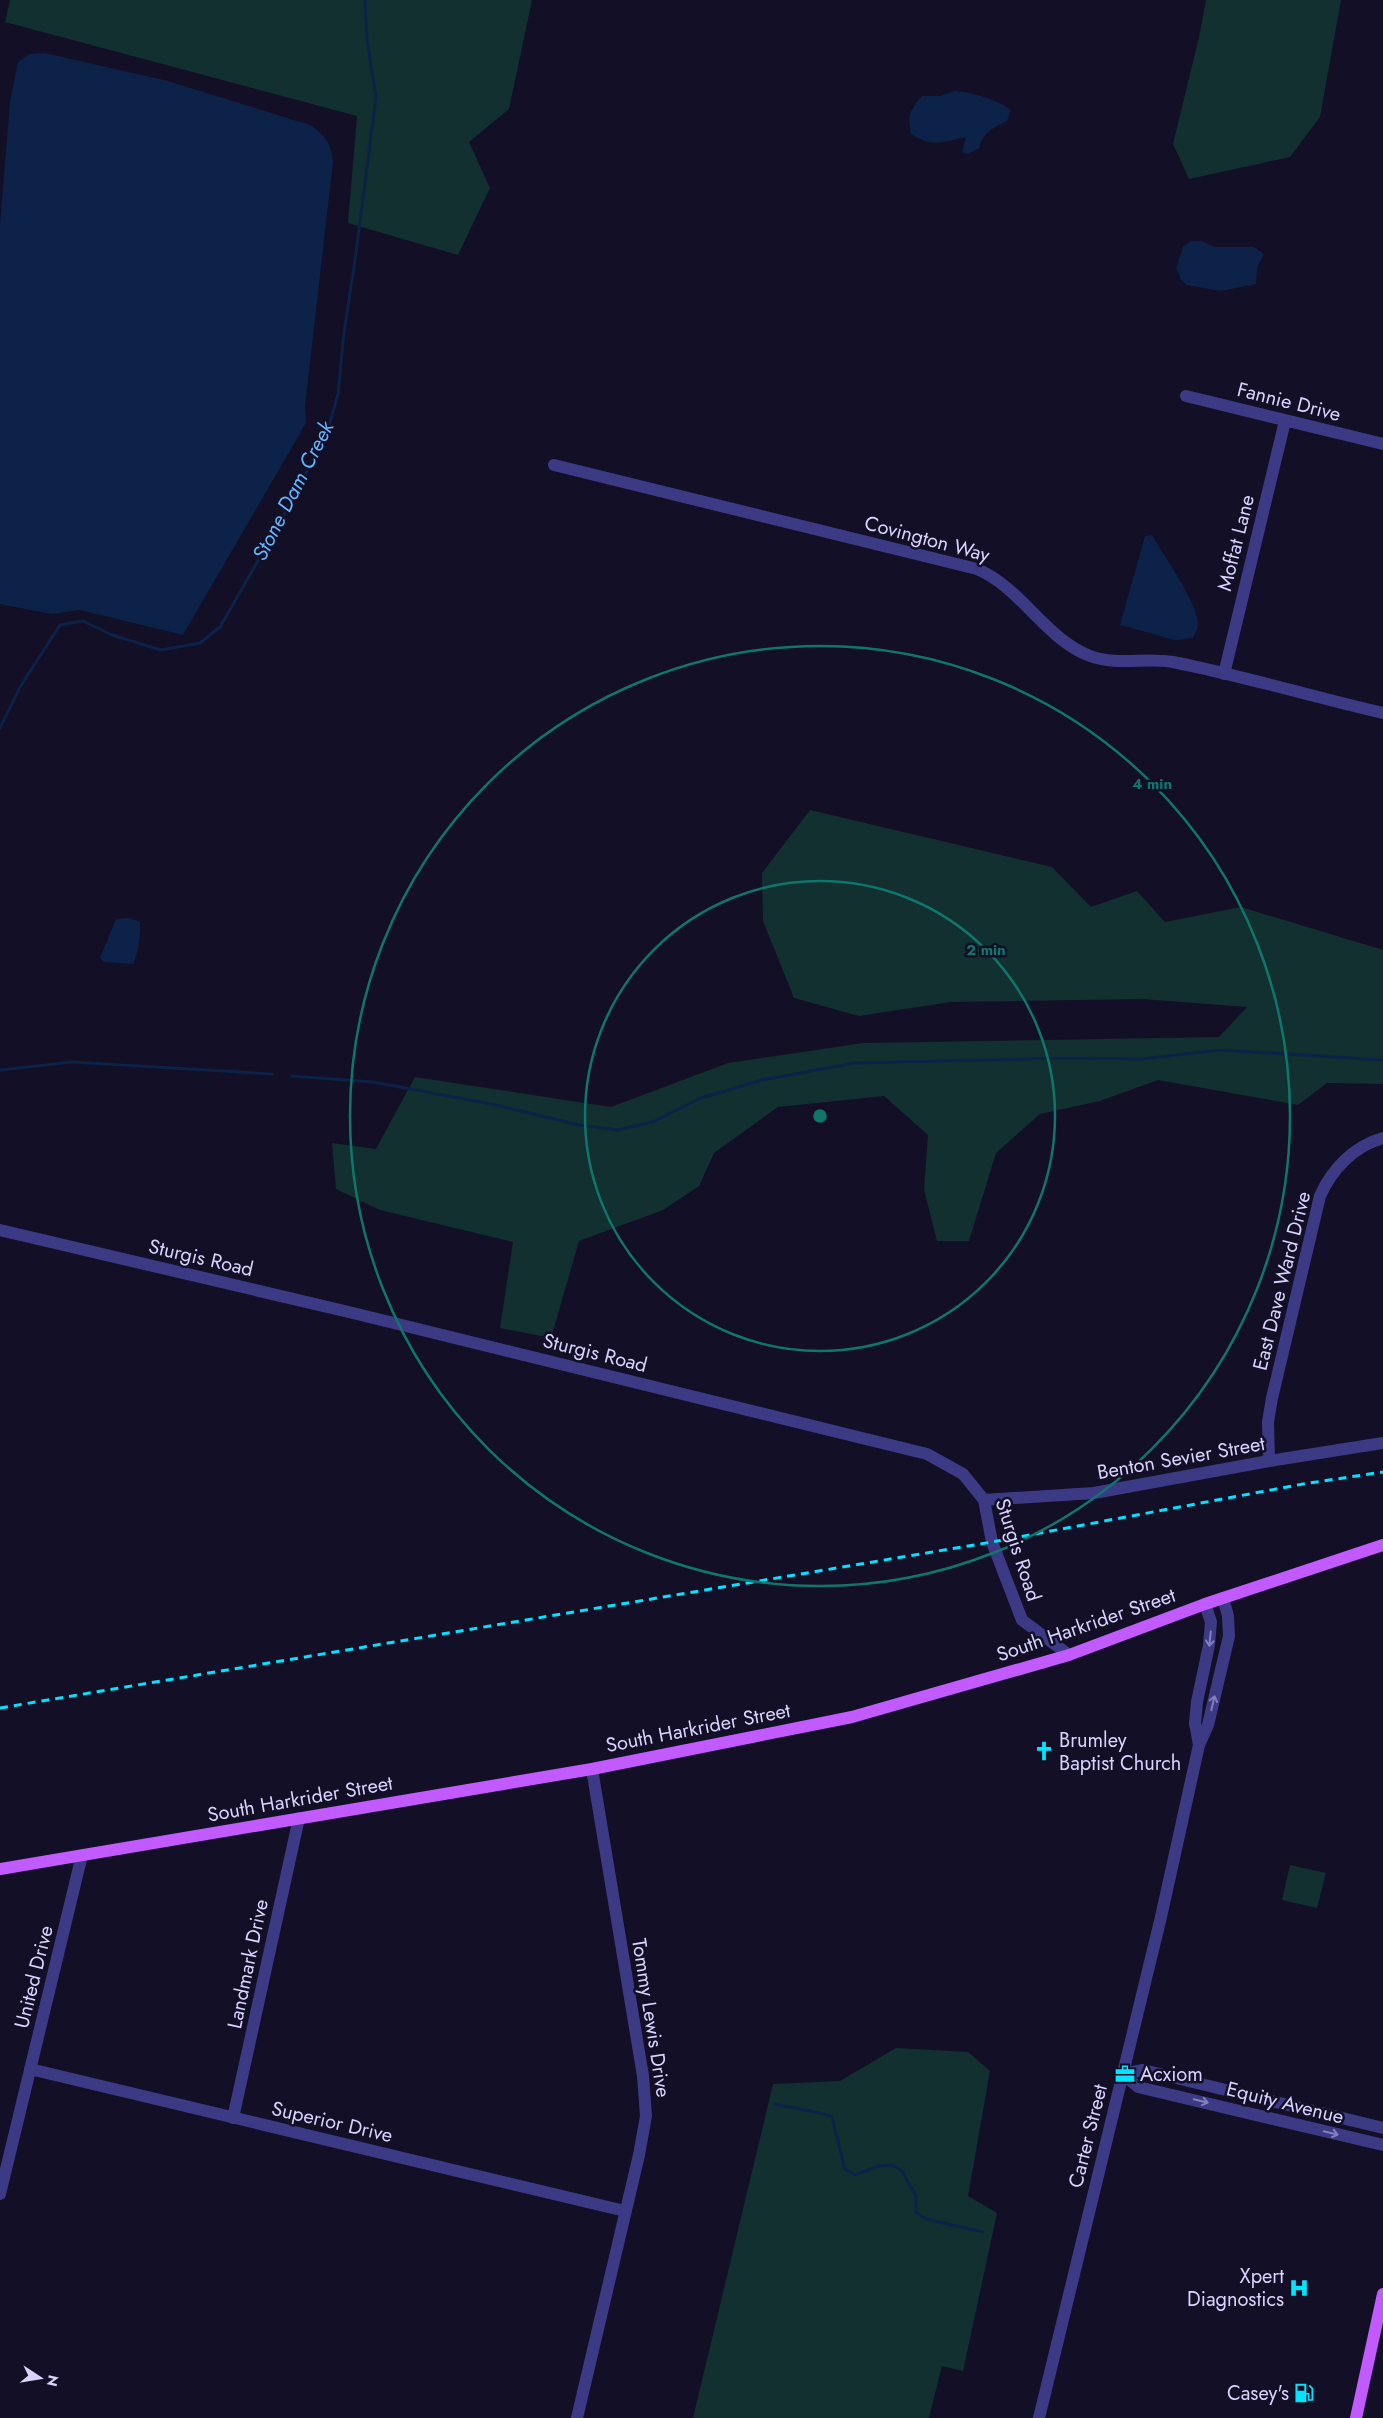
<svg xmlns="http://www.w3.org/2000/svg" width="1383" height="2418" font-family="Jost,sans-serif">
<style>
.green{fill:#12302f}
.water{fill:#0c2248}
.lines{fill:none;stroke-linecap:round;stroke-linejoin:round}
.stream{stroke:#0c2248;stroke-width:3}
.minor{stroke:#3d3a85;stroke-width:12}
.major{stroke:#c25bff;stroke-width:12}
.rail{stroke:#00e5ff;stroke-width:3;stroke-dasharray:8 6;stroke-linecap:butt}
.oneway{stroke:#837fbc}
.ring{fill:none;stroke:#0f766e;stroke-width:2.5}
.labels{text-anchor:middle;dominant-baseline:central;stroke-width:5;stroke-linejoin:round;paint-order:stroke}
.street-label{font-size:20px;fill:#d9d4ff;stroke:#130f26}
.poi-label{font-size:20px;fill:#d9d4ff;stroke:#130f26;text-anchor:start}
.water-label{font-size:21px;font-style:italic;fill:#62b6ff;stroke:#130f26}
.centre{fill:#0f766e;stroke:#130f26;stroke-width:2.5}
.ring-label{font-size:15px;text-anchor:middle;font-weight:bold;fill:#0f766e;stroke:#130f26;stroke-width:5;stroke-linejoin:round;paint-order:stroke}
</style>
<rect width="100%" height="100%" fill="#130f26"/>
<path class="green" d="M10,0H532L509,109L469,142L490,188L458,255L348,223L357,116L5,22Z
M1206,0H1341L1320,117L1290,157L1189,179L1173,144L1199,37Z
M810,810L1052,867L1091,907L1137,891L1165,922L1241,907L1383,950V1084L1327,1083L1298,1105L1158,1080L1100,1101L1040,1114L996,1153L969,1241H937L924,1190L928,1135L884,1096L778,1107L714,1153L699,1186L663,1210L579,1241L551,1338L500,1328L513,1242L380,1210L336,1189L332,1143L376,1149L415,1077L611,1107L728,1063L863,1043L1219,1037L1247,1007L1142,999L951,1002L859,1016L794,998L763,921L762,873Z
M1290,1865L1326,1873L1317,1908L1282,1900Z
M896,2048L968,2052L990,2071L968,2196L997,2213L963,2371L942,2366L929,2418H693L773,2084L840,2081Z"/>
<path class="water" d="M45,53L168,81L310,125C325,135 331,143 333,162L305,406L306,423L183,635L80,610L51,614L0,604V224L10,102L18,62L30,54Z
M953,91C970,91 998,100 1011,110L1007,121C993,128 983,132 979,148L968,154L962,152L966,137C943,142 932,148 911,134C907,115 910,110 922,96H940Z
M1191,241H1202L1215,247H1254L1264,254L1257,268L1256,284L1221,291L1187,285L1181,280L1176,268L1183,247Z
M1152,535C1165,558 1195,598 1198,623C1198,628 1195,634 1193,638L1175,640L1120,625L1145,536Z
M129,918L140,922C141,934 138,953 133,964L104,962L100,958L116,919Z"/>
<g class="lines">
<path class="stream" d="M0,728L20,687L60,625L83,621L112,635L161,650L200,643L220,627L278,526L327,433L338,394L344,333L356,253L376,97L367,39L365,0
M0,1070L72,1062L272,1074
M292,1076L373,1082L496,1105L579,1125L618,1130L653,1122L701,1098L762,1080L855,1063L1066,1058L1141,1059L1219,1050L1383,1060
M775,2104C787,2107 826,2113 832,2117L845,2169L855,2175L879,2166L893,2165L902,2171L916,2196V2212L926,2219L983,2232"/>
<path class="minor" d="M1186,396L1383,444
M554,465L977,569C1022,588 1045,639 1090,656C1117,666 1146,657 1173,662C1244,676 1313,697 1383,713
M1224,674L1285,421
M0,1230L353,1313L927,1454L963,1474L984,1500L992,1542L1022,1620L1069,1655
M1269,1461L1268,1422L1272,1398L1320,1196C1332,1169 1354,1146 1383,1138
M984,1500L1094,1493L1269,1461L1383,1443
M1199,1745L1195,1723L1197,1702L1209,1645L1211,1622L1205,1604
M30,2069L625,2211
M1123,2074L1138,2087L1383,2145
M1123,2074L1143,2070L1383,2128
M233,2118L299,1818
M0,2194L82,1855
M577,2418L639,2155L646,2116L643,2076L592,1769
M1039,2418L1161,1917L1199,1745L1208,1725L1229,1636L1228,1616L1223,1598"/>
<path class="major" d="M0,1869L592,1769L852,1717L1069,1655L1205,1604L1383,1545
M1356,2418L1383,2294"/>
<path class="rail" d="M0,1708L992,1542L1303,1484L1383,1472"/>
</g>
<defs><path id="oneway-shaft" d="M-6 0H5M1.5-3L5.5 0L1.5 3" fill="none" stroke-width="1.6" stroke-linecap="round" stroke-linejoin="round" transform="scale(1.25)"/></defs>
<g class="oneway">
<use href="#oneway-shaft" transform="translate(1210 1639) rotate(96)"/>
<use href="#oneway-shaft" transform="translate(1213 1703) rotate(-77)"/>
<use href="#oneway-shaft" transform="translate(1201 2101) rotate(14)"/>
<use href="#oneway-shaft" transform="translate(1331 2133) rotate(13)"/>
</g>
<g class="ring">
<circle cx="820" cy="1116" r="235"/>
<circle cx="820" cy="1116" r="470"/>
</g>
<defs>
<symbol id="church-bare" viewBox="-9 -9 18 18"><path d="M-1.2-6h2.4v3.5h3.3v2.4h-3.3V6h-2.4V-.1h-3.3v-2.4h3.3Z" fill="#00e5ff" stroke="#130f26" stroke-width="2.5" paint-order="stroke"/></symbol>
<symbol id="office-bare" viewBox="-9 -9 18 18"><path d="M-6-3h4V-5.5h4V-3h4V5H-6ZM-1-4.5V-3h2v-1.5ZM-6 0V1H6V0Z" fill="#00e5ff" stroke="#130f26" stroke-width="2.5" paint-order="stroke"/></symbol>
<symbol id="hospital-bare" viewBox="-9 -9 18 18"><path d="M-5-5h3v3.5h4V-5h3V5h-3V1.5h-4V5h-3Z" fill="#00e5ff" stroke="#130f26" stroke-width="2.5" paint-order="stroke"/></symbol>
<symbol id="fuel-bare" viewBox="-9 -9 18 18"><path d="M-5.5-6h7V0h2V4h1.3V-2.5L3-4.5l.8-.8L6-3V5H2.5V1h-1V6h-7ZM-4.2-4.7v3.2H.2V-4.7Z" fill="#00e5ff" stroke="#130f26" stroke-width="2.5" paint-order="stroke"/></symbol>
</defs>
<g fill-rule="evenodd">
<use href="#church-bare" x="1030" y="1737" width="28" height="28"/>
<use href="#office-bare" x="1111" y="2060" width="28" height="28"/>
<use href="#hospital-bare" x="1285" y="2274" width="28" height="28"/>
<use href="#fuel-bare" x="1290" y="2379" width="28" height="28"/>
</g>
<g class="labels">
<g class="street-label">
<text transform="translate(1289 402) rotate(14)">Fannie Drive</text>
<text transform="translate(927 539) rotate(15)">Covington Way</text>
<text transform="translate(1236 543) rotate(-76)">Moffat Lane</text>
<text transform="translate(201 1258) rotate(13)">Sturgis Road</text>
<text transform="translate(1282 1281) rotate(-76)">East Dave Ward Drive</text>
<text transform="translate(595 1353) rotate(14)">Sturgis Road</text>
<text transform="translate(1181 1458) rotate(-10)">Benton Sevier Street</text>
<text transform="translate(1018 1550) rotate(72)">Sturgis Road</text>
<text transform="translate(1086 1625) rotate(-19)">South Harkrider Street</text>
<text transform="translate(698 1728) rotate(-11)">South Harkrider Street</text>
<text transform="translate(300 1799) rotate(-10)">South Harkrider Street</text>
<text transform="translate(248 1964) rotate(-78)">Landmark Drive</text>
<text transform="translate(34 1977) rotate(-76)">United Drive</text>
<text transform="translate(651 2018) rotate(81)">Tommy Lewis Drive</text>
<text transform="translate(1285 2103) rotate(14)">Equity Avenue</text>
<text transform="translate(332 2122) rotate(13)">Superior Drive</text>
<text transform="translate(1088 2136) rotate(-76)">Carter Street</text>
</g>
<g class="poi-label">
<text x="1059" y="1740">Brumley<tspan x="1059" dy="23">Baptist Church</tspan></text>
<text x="1140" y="2074">Acxiom</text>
<text x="1284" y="2276" text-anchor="end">Xpert<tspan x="1284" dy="23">Diagnostics</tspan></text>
<text x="1289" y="2393" text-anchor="end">Casey's</text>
</g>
<g class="water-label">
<text transform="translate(293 491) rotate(-63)">Stone Dam Creek</text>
</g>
</g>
<circle cx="820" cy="1116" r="8" class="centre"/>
<g class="ring-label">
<text x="1152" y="789">4 min</text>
<text x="986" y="955">2 min</text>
</g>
<g transform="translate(40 2378) rotate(102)" stroke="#130f26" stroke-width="4" paint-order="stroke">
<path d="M0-4L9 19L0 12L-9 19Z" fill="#d9d4ff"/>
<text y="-8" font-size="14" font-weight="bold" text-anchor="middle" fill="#d9d4ff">N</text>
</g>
</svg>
